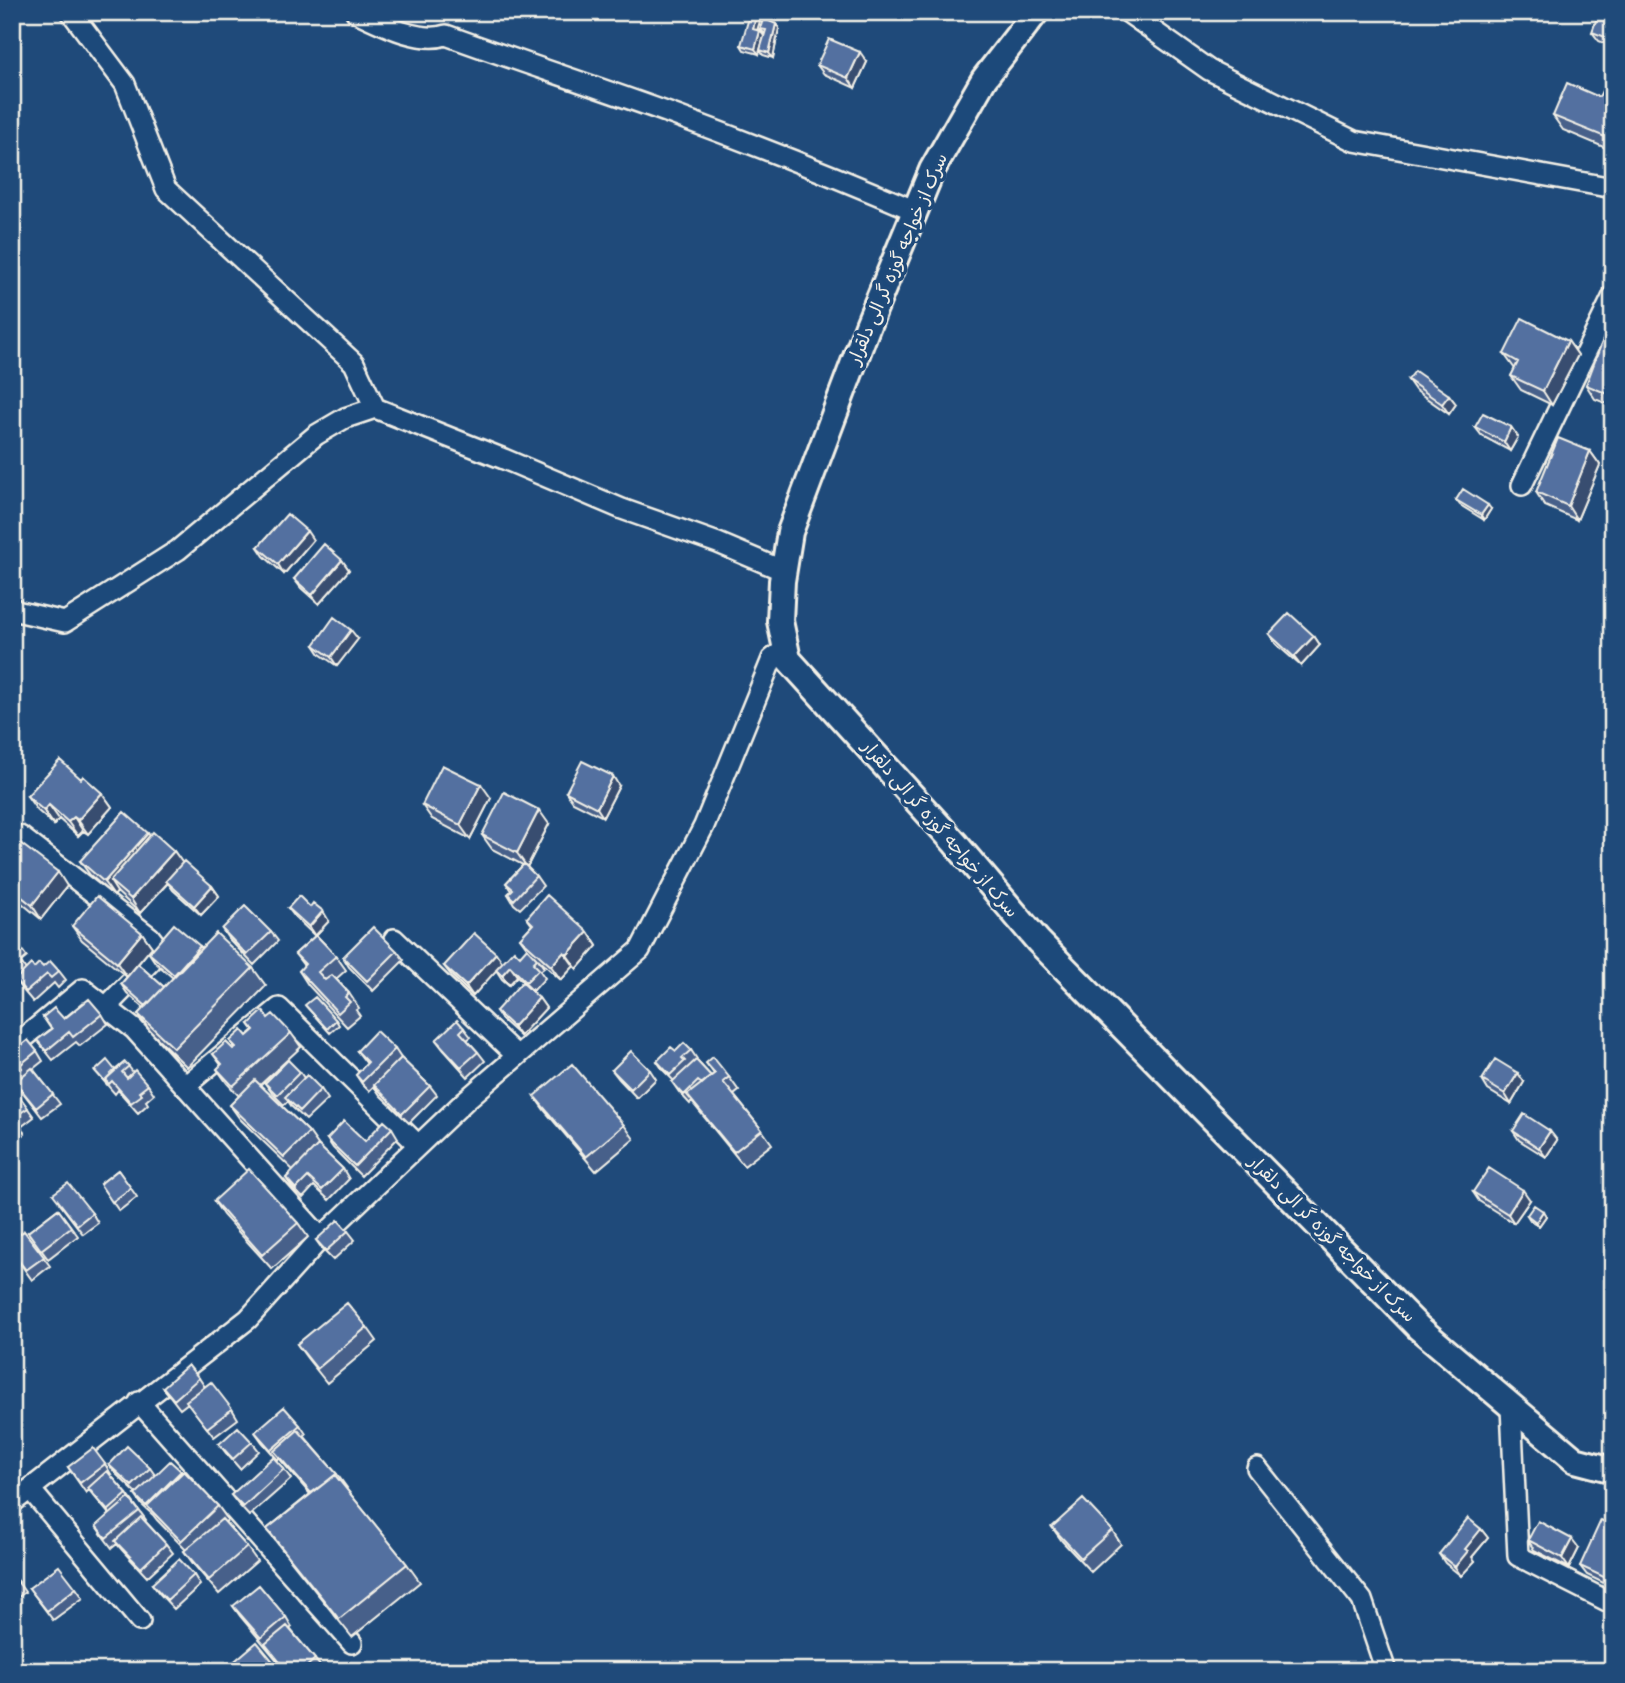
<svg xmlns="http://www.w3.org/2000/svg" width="1625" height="1683" font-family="Pangolin,'Playpen Sans Arabic',sans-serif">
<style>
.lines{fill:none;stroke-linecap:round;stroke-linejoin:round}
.minor-casing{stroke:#f4f1e8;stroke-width:24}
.tertiary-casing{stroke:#f4f1e8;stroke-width:30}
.minor{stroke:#1f4a7a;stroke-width:19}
.tertiary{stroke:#1f4a7a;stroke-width:24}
.wall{fill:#47608a;stroke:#f4f1e8;stroke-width:2}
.shaded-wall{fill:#394e70;stroke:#f4f1e8;stroke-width:2}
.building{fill:#5270a0;stroke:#f4f1e8;stroke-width:2}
.labels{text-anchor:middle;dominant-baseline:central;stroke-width:7;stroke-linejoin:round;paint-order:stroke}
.street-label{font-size:18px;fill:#f4f1e8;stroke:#1f4a7a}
</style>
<rect width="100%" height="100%" fill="#1f4a7a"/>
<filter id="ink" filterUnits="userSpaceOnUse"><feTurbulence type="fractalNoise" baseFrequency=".0143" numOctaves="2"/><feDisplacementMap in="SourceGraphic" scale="14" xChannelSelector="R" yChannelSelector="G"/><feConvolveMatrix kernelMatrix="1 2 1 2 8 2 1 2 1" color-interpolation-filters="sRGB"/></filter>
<g filter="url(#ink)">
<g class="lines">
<defs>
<path id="minor" d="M71,12L125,84L166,189L354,363L375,408L504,459L622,509L718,543L784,571
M356,12C380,23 419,44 446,35C523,63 601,88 677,116C758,146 837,177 916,211
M1127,12L1209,70L1354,141L1613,188
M1522,485L1613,296
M12,607L16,611L65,622L178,550L316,435L345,418L375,408
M20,836L150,937L157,946L156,956L106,1007
M394,939L517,1056
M12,1048L83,989L134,1029L321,1238L466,1100L640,950L704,826L772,659L786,648
M185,1086L279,1008L418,1145
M139,1402L352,1643
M1511,1407L1518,1556L1613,1604
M1257,1468L1362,1600L1386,1671
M30,1489L140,1621
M12,1503L248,1319L321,1238"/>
<path id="tertiary" d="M1036,12L984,79L932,170L868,325L790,532L782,581L780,621L788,659L955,843L1038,941L1419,1328L1575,1460L1613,1470"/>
</defs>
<use href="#minor" class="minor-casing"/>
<use href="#tertiary" class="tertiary-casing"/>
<use href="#minor" class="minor"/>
<use href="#tertiary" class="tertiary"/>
</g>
<path class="wall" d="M1613,12V47L1599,41L1592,32Z
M760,21L757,30L760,31L764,36L765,34L760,29L773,23L776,24L779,28L773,58L763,55L760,50L759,54L744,50L741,45Z
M867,62L855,88L824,74L817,65Z
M1613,93V151L1563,130L1553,116L1599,97Z
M1613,331V406L1595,399L1586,385Z
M1568,341L1578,355L1552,405L1521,390L1511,376L1515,369L1504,354Z
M1408,380L1449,395L1456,404L1449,414L1415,390Z
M1475,427H1511L1518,437L1510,451L1482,436Z
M1590,451L1600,465L1577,520L1545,506L1536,492Z
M1456,500L1491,509L1484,520L1460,505Z
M313,540L284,574L264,556L258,547Z
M342,560L349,570L319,604L301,588L294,579Z
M1269,634L1314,636L1320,645L1301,666L1276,644Z
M358,639L337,666L320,654L314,645Z
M81,779L102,793L112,807L88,834L83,831L78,836L59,819L54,825L37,810L27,796Z
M619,786L603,817L573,802L566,792Z
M491,798L470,839L432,819L422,805Z
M549,824L527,867L526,866L536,876L543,886L520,909L514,904L508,894L511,891L506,883L523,865L492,849L482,835Z
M150,836L174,851L182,863L212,886L219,896L201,915L173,890L168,883L140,913L117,892L114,896L90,875L80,861Z
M12,853L67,886L41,919L12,895Z
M310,907L329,921L316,935L336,956L346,970L336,979L349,993L359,1008L356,1010L360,1016L347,1027L308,985L299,971L304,966L295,954L315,936L295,917L288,908Z
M527,918L588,932L597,946L577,969L574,966L561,980L538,959L544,968L540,971L545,978L533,991L517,976L509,985L502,979L496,970L473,996L451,975L444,966L503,962L520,956L528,949L520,938L532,925Z
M72,926L142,933L152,947L138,964L164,987L173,978L155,962L149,953L200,946L202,948L253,968L266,986L187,1067L151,1032L138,1014L144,1008L127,993L121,984L127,977L82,940Z
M222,929L271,932L278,941L254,965L228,938Z
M14,939L27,957L21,962L26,970L43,967L59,971L66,980L58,988L54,983L33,1002L17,983L16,984L12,980V940Z
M397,951L404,960L373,991L349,967L343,957Z
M539,998L546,1008L520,1036L502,1020L496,1011Z
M305,1005L336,1020L339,1025L330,1033Z
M12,1012L19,1020L12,1025Z
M102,1014L108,1024L80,1046L76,1042L53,1060L37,1040L51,1029L43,1017L64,1019Z
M268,1018L291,1033L301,1047L260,1085L309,1132L319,1146L343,1169L349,1179L329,1200L314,1186L303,1198L292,1187L286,1178L293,1170L240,1119L230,1105L239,1096L227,1083L217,1069L221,1065L213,1054L233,1049L235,1048L230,1041L247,1036L254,1031L249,1024Z
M464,1028L471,1037L467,1040L478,1052L485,1061L468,1077L443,1049L436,1040Z
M12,1044L17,1049L37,1051L43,1061L33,1069L60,1104L42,1117L15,1082L18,1079L12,1073Z
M395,1049L401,1058L430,1086L437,1095L409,1123L380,1095L374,1086L369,1091L362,1084L356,1075L367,1064L357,1051Z
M691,1050L697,1059L696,1060L711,1076L714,1074L706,1063L729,1077L739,1091L734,1095L762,1130L772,1144L744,1166L692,1102L690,1104L679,1092L672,1082L674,1081L663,1070L657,1061L676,1051Z
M125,1062L133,1072L148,1085L154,1094L146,1101L148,1104L138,1113L118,1090L115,1094L95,1071L115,1070Z
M612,1070H650L656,1079L637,1098L619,1079Z
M300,1072L304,1078L321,1089L328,1099L306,1120L292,1107L288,1101L284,1105L272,1093L265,1083Z
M1482,1080L1524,1082L1511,1104L1488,1090Z
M14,1089L34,1117L21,1127L25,1134L12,1143V1090Z
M534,1096L624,1125L634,1139L596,1171L544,1110Z
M392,1128L398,1138L361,1176L333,1148L327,1139L365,1141Z
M1513,1131L1557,1140L1546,1157L1519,1140Z
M118,1170L137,1197L119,1211L100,1184Z
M1473,1192L1530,1200L1514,1223L1479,1201Z
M214,1201L298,1223L308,1237L272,1269L223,1215Z
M60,1204L92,1213L98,1223L83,1234Z
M58,1209L78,1236L48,1259L28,1232Z
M1527,1215L1546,1216L1539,1226L1530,1220Z
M24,1231L50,1266L32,1280L12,1252L19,1247Z
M348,1231L355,1240L333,1260L323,1250L316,1240Z
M367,1327L377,1341L327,1383L307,1358L297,1344Z
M199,1378L205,1387L232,1409L238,1419L214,1437L188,1403L180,1409L163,1387Z
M300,1425L306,1434L304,1436L337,1474L347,1488L346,1489L407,1564L420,1582L352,1637L280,1547L267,1529L310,1494L279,1458L278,1460L262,1442L255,1432Z
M252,1442L259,1451L240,1469L226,1453L219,1444Z
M105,1464L111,1474L110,1475L127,1494L146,1520L145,1521L166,1544L173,1553L147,1577L122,1550L117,1544L112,1548L102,1535L96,1526L109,1514L89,1490L86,1493L68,1467Z
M109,1465L150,1468L155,1475L181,1471L218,1506L228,1520L225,1522L247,1547L257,1561L219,1594L194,1565L184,1551L186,1550L157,1520L153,1515L142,1505L135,1495L137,1494L116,1474Z
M284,1469L291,1479L249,1516L238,1504L231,1495Z
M1613,1526V1589L1612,1587L1587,1575L1580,1566Z
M1052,1527L1112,1530L1121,1544L1091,1572L1062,1541Z
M1481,1529L1488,1538L1472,1557L1475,1561L1461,1576L1445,1563L1439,1554Z
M1528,1540L1579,1548L1569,1568L1534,1550Z
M12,1574L25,1592L12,1602Z
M194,1575L200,1585L174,1609L159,1593L152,1584Z
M29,1588H76L83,1598L53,1620Z
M233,1606L286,1617L292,1627L290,1629L322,1668L319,1671H286L240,1616Z
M275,1664L280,1671H223Z"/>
<path class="shaded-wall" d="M756,16L760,21L756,34L753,29Z
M776,24L779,28L773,58L769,53Z
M760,31L764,36L759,54L755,49Z
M860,52L867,62L855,88L848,78Z
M1613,118V149L1605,137Z
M1568,341L1578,355L1552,405L1543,391Z
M1449,395L1456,404L1449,414L1442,404Z
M1511,427L1518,437L1510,451L1504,442Z
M1590,451L1600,465L1577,520L1568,506Z
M1488,505L1491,509L1484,520L1481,515Z
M307,531L313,540L284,574L278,564Z
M342,560L349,570L319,604L312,595Z
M351,630L358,639L337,666L331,657Z
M1314,636L1320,645L1301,666L1294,657Z
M613,776L619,786L603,817L597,808Z
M481,784L491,798L470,839L460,825Z
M102,793L112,807L88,834L78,820Z
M49,805L59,819L54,825L44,811Z
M539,810L549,824L527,867L517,853Z
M74,817L83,831L78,836L68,822Z
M148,833L158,847L110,881L117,892L114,896L104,882Z
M174,851L184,865L140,913L131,899Z
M58,872L67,886L41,919L32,905Z
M212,886L219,896L201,915L194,906Z
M323,911L329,921L315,936L309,927Z
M588,932L597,946L577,969L567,955Z
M142,933L152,947L127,977L117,963Z
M200,946L207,955L174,975Z
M564,952L574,966L561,980L551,966Z
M496,953L503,963L473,996L466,986Z
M510,966L517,976L509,985L502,975Z
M539,998L546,1008L520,1036L513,1027Z
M1518,1073L1524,1082L1511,1104L1505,1094Z
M1550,1131L1557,1140L1546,1157L1539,1148Z
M1523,1190L1530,1200L1514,1223L1508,1214Z
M1543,1211L1546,1216L1539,1226L1536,1222Z
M1481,1529L1488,1538L1472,1557L1475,1561L1461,1576L1455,1567L1465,1549Z
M1572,1539L1579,1548L1569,1568L1562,1558Z
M1613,1568V1585L1608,1579Z"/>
<path class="building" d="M1599,12H1613V40L1592,32Z
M750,14L756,16L753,29L760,31L755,49L741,45Z
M764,16L770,18L769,21L776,24L769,53L760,50L766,30L760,29Z
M829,39L860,52L848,78L817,65Z
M1567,83L1599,97L1603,89L1613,93V118L1605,137L1553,116Z
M1522,318L1568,341L1543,391L1511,376L1518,362L1504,354Z
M1607,329L1613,331V396L1586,385Z
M1415,371L1449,395L1442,404L1408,380Z
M1483,413L1511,427L1504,442L1475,427Z
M1558,438L1590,451L1568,506L1536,492Z
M1463,489L1488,505L1481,515L1456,500Z
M287,514L307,531L278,564L258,547Z
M324,544L342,560L312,595L294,579Z
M1289,613L1314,636L1294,657L1269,634Z
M334,617L351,630L331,657L314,645Z
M60,760L81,779L83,776L102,793L78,820L74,817L68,822L49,805L44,811L27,796Z
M582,761L613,776L597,808L566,792Z
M442,765L481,784L460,825L422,805Z
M504,792L539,810L517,853L482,835Z
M124,812L148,833L104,882L80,861Z
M153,832L174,851L131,899L110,881Z
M20,843L58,872L32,905L12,889V853Z
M184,861L212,886L194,906L166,881Z
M524,864L536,876L514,900L508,894L513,889L506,883Z
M547,895L588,932L567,955L564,952L551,966L520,938L533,924L527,918Z
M97,896L142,933L117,963L72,926Z
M299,896L310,907L313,903L323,911L309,927L288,908Z
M245,906L271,932L247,955L222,929Z
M174,924L200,946L174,975L149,953Z
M373,927L397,951L367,981L343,957Z
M216,933L253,968L174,1048L138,1014Z
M474,933L496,953L466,986L444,966Z
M316,935L336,956L318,972L325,980L332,975L349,993L345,997L350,1002L338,1013L299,971L305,964L295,954Z
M14,939L21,948L14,953L22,965L12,972V940Z
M527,948L537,959L533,963L539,969L526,982L510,966L502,975L496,969L514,950L520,956Z
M50,961L59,971L51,978L47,974L26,992L15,980L31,964L34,968L39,963L43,967Z
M138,964L164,987L146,1006L121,984Z
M522,982L539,998L513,1027L496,1011Z
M315,997L336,1020L327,1029L305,1005Z
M89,999L102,1014L73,1037L69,1032L46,1051L37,1040L52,1029L43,1017L54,1008L64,1019Z
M263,1011L268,1018L273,1014L291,1033L233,1086L217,1069L222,1064L213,1054L226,1042L233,1049L236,1047L230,1041L242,1030L247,1036L254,1030L249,1024Z
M457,1020L464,1028L460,1032L478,1052L461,1067L436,1040Z
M376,1031L395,1049L362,1082L356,1075L368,1062L357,1051Z
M28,1040L37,1051L20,1065L22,1068L15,1074L12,1071V1044L17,1049Z
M684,1043L691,1050L682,1058L685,1061L670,1075L657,1061L671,1047L676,1051Z
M631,1051L650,1070L631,1089L612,1070Z
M713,1057L729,1077L723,1082L762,1130L734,1152L687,1095L715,1073L706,1063Z
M401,1058L430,1086L402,1114L374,1085Z
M1495,1059L1518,1073L1505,1094L1482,1080Z
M107,1060L115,1070L105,1080L106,1081L105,1082L95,1071Z
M288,1060L300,1072L277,1095L265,1083Z
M696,1060L711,1076L702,1084L698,1081L684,1095L672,1082Z
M125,1062L129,1066L122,1072L127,1078L135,1070L148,1085L139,1092L142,1095L131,1103L112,1081L109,1084L105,1080Z
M572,1064L624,1125L586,1157L534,1096Z
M32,1068L53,1094L36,1108L15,1082Z
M307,1075L321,1089L300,1111L285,1097Z
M255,1080L309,1132L284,1157L230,1105Z
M14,1089L28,1108L14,1117L19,1124L12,1129V1090Z
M1524,1114L1550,1131L1539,1148L1513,1131Z
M344,1121L365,1141L384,1121L392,1128L355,1166L327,1139Z
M318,1145L343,1169L322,1190L308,1177L296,1189L286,1178Z
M1489,1168L1523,1190L1508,1214L1473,1192Z
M249,1169L298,1223L262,1255L214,1201Z
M118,1170L131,1188L112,1202L100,1184Z
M68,1183L92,1213L77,1225L53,1194Z
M1534,1205L1543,1211L1536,1222L1527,1215Z
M58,1209L71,1227L41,1250L28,1232Z
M338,1220L348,1231L326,1251L316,1240Z
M24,1231L44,1257L26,1270L12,1252L19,1247L13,1239Z
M347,1303L367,1327L317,1369L297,1344Z
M188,1365L199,1378L174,1400L163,1387Z
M211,1382L232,1409L207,1428L186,1401Z
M284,1407L300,1425L271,1450L255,1432Z
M238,1427L252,1442L233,1459L219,1444Z
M298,1430L337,1474L311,1493L274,1451Z
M127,1446L150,1468L132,1486L109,1465Z
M93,1448L105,1464L80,1483L68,1467Z
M273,1457L284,1469L243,1507L231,1495Z
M170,1461L181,1471L146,1506L135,1495Z
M107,1471L127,1494L108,1511L88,1488Z
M184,1471L218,1506L181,1541L147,1506Z
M335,1475L407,1564L339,1619L267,1529Z
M129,1498L139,1511L106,1538L96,1526Z
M1083,1499L1112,1530L1081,1558L1052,1527Z
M141,1517L166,1544L141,1568L115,1541Z
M1468,1518L1481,1529L1465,1549L1468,1551L1455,1567L1439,1554Z
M222,1519L247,1547L209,1580L184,1551Z
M1601,1520L1613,1526V1568L1608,1579L1580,1566Z
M1538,1521L1572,1539L1562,1558L1528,1540Z
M179,1559L194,1575L167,1600L152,1584Z
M59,1566L76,1588L47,1611L29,1588Z
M12,1574L19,1582L12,1587Z
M259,1585L286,1617L261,1638L233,1606Z
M287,1626L315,1659L302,1671H287L265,1644Z
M257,1642L275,1664L267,1671H223Z"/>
</g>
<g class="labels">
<g class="street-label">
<text transform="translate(898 259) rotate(-67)">سرک از خواجه گوزه گر الی دلقرار</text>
<text transform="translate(940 829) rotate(49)">سرک از خواجه گوزه گر الی دلقرار</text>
<text transform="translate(1332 1239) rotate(45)">سرک از خواجه گوزه گر الی دلقرار</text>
</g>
</g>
<rect width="1625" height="1683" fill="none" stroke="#1f4a7a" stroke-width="42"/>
<rect x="21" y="21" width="1583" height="1641" fill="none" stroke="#f4f1e8" stroke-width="2.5" filter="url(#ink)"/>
</svg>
